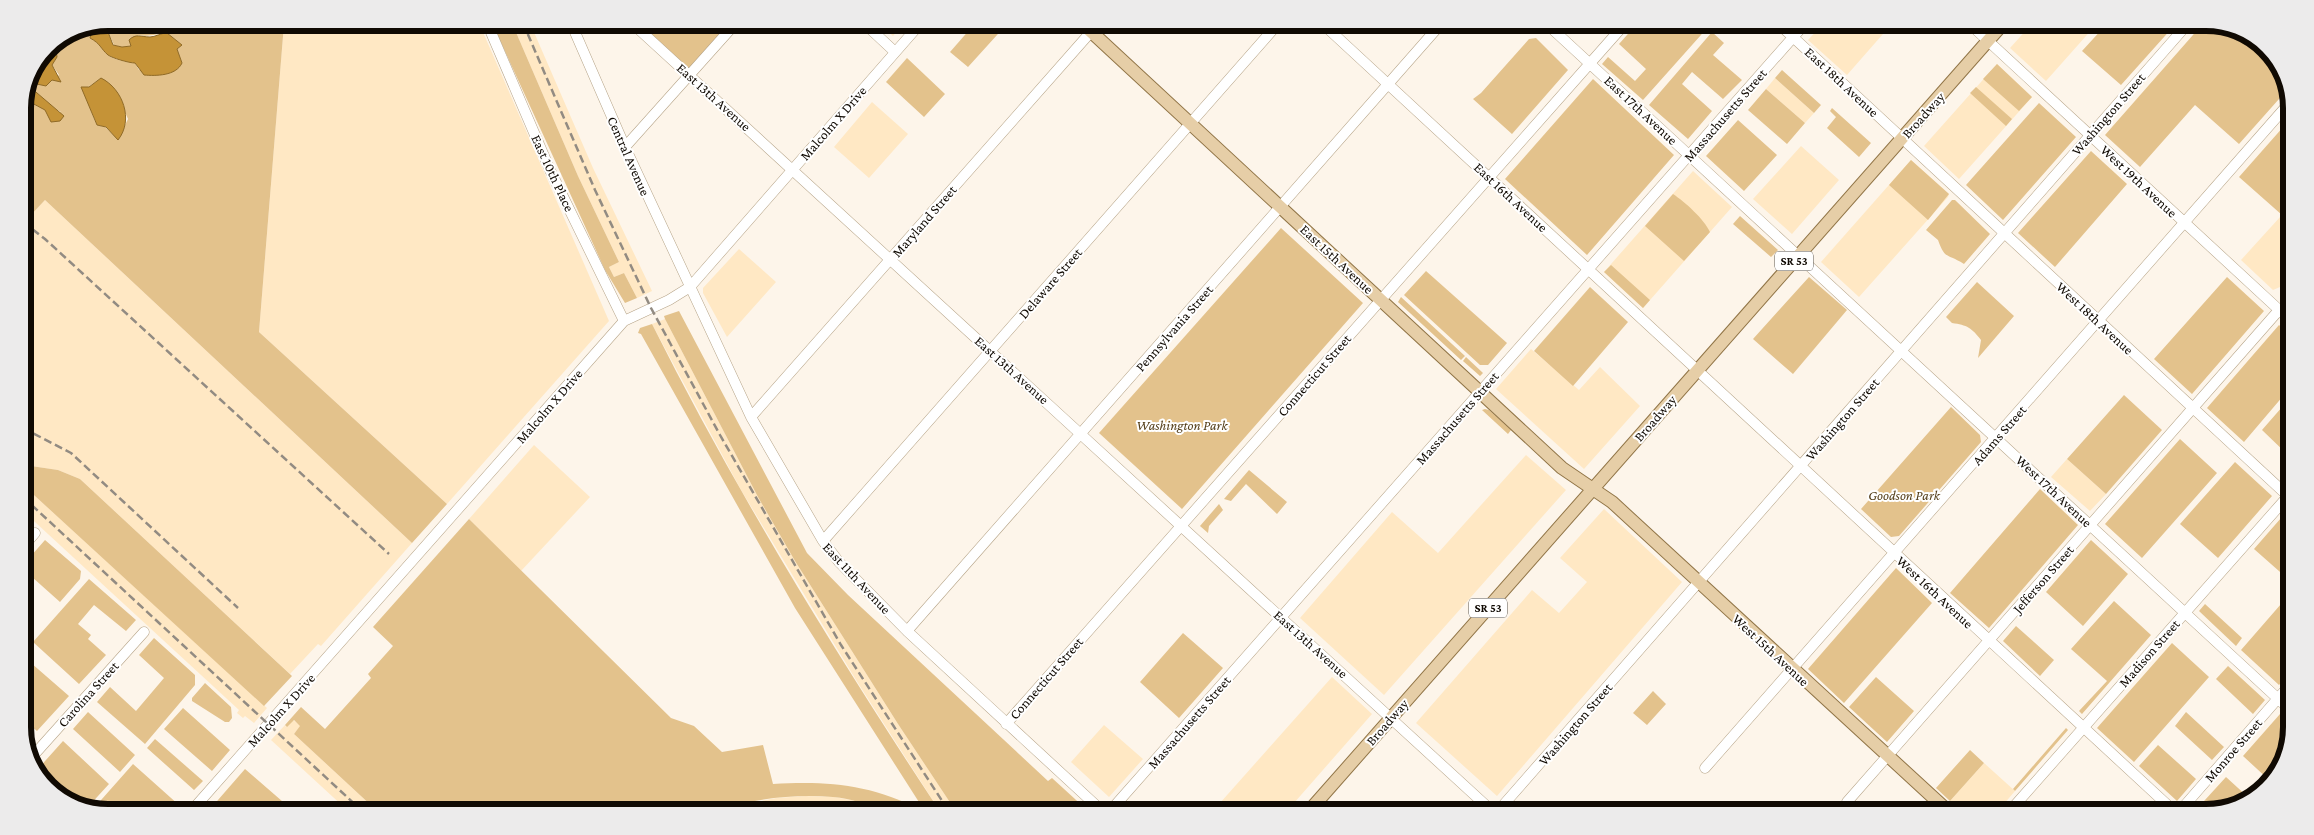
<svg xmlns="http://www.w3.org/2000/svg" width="2314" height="835" font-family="'Crimson Pro',serif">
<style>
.built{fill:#ffe8c4}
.green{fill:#e3c28c;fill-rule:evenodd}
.water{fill:#c59337;stroke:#8f6a27}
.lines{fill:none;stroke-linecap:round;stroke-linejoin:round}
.minor-casing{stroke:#b6a488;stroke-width:11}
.major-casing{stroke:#917547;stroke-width:14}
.minor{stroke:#fff;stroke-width:10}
.major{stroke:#e6cea7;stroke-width:12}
.rail{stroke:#928b82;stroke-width:2.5;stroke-dasharray:8 4;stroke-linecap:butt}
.labels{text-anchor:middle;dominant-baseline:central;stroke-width:4;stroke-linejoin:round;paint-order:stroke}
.shield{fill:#fff;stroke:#58544f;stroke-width:1}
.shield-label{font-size:12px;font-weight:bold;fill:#100a03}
.street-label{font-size:14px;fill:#100a03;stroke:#fff}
.park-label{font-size:14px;font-style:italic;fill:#533d18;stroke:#fff}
.rim{fill:none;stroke:#100a03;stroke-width:6}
</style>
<rect width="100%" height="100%" fill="#fdf5ea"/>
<path class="built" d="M289,23H479L609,321L447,504L259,332L284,24Z
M512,23H530L593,168L652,291L637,298L624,273L614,277L609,267L619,262L578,176Z
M880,24H903L893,36Z
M1821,26H1890L1847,75L1808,40Z
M2029,27H2094L2046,81L2010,48Z
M1997,64L2032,97L1959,179L1924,146Z
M1775,78L1814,113L1805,123L1766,89Z
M872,102L908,134L869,178L834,147Z
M1801,146L1839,180L1792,234L1753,199Z
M1911,160L1949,194L1948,197L1859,297L1821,262Z
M1693,171L1732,207L1643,308L1604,272Z
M45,200L412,543L321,646L318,644L290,674L80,479L58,470L31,466L23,462V210L30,216Z
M2291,205L2290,305L2283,299L2284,291L2280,287L2273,290L2241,260Z
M739,249L776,282L727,337L703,293V288Z
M665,319L758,497L795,561L898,724L955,810H939L856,680L741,490L652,324Z
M1531,349L1579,390L1600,367L1640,406L1584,469L1496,389Z
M534,445L590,497L521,571L469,519Z
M1526,455L1566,490L1384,695L1300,618L1392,512L1438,553Z
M2067,459L2106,494L2090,511L2051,477Z
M23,485L267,708L254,723L245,716L243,718L237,713L239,710L23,511Z
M1604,509L1682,582L1497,796L1416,723L1532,590L1559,613L1587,582L1560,558Z
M1332,677L1372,714L1287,811L1228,810L1220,803Z
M293,720L301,726L294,734L375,809H346L271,740L285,725L286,727Z
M1104,725L1143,759L1109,797L1071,762Z
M1984,763L2015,791L1997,812H1961L1950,801Z
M806,796L834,797L868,803L886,810L722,809L776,798Z"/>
<path class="green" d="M104,23H289L284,24L259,332L447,504L412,543L45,200L30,216L23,210V103L25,97C34,107 48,111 61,112C50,107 40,95 30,87L32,83L52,80L59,75L52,65L57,57L56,51L50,46L76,29L89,26L92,31L90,38C101,44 100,48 108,55C112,59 129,63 135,63L139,70L182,63L177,49L182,45L167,33C155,34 151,37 138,35L131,46L122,47L114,45ZM101,78L124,110L128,119L118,139L105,127L97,125C91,113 87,101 88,87Z
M492,23H512L578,176L619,262L609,267L614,277L624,273L637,298L625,303L605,270Z
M638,24H733L690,71Z
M966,24H1007L968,67L950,52L971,28Z
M1635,26H1709L1643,100L1602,64L1608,57L1635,81L1646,69L1619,44Z
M2104,27H2173L2121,85L2082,51Z
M2200,27H2233L2274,56L2287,90L2239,144L2195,105L2140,167L2105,135Z
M1712,32L1724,43L1713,55L1742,80L1723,99L1692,72L1682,84L1712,111L1688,139L1649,105Z
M1536,38L1568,70L1512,134L1473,99L1481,93L1529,39Z
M907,58L945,94L924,117L886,82Z
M1997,64L2032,97L2019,111L1983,79Z
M1782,70L1821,105L1814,113L1775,78Z
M1593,79L1674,155L1587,255L1505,179Z
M1976,87L2012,119L2006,126L1970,93Z
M1766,89L1805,123L1787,144L1748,110Z
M2039,103L2076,137L2003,220L1966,185Z
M1832,108L1871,143L1859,157L1827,128L1836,117L1830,111Z
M2291,118V205L2282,215L2239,177Z
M1738,120L1777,155L1744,191L1706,156Z
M2091,151L2127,184L2055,267L2018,233Z
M1911,160L1949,194L1928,220L1889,185Z
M1673,194C1685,202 1704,219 1710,232L1684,261L1645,226Z
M1952,200H1955L1990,234L1964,264C1947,253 1945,260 1938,240L1926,230Z
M1740,216L1778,250L1771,257L1733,224Z
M1281,228L1363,303L1182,509L1099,433Z
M1611,265L1650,300L1643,308L1604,272Z
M1426,271L1507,343L1488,365H1480L1404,295Z
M1809,277L1847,310L1793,374L1753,339Z
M2227,277L2264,311L2192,394L2154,359Z
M1977,282L2014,316L1978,358L1981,340C1972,328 1967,325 1952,323L1946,317Z
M1590,287L1628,322L1573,386L1534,351Z
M1401,297L1465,356L1461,360L1398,302Z
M679,311L807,553L848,595L1048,781L1052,778L1087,810H955L898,724L795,561L758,497L665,319L664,316Z
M652,324C736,492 836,654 939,810H924L795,608L641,334L638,333L640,328Z
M2279,325L2290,335L2289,389L2244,442L2207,408Z
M1466,357L1483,373L1480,376L1463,361Z
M2124,395L2162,430L2106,494L2067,459Z
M2289,399V456L2262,430Z
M1951,407L1980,435L1981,442L1899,536L1891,537L1861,509Z
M1485,409L1489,410L1511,430L1508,434L1482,410Z
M2180,439L2217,473L2142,558L2105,524Z
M23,462L31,466L58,470L80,479L292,676L264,706L23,485Z
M2235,462L2272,496L2218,558L2180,524Z
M1249,470L1287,502L1277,514L1246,484L1231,501L1224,499Z
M2040,489L2078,525L1989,628L1950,593Z
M1219,504L1223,510L1209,526L1208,533L1200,526Z
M2288,510L2289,511L2288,579L2254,549Z
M469,519L671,718L694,726L722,752L763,745L773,784C828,781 870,784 921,810C910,810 896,812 886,810C868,806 852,798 833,797C796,794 758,798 722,809H375L294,734L300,726L294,720L287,727L285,725L301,707L325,729L371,678L368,674L393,646L373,627Z
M45,540L81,571L80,579L60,602L23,569V565Z
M2091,540L2128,574L2083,626L2046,592Z
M1896,568L1932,603L1844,703L1808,669Z
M89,579L136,620L126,631L94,605L78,624L91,635L88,639L106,655L79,684L33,642Z
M2288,596V675L2279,685L2241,650Z
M2114,601L2151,635L2082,714L2079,711L2107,681L2071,649Z
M2205,604L2242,638L2236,646L2199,611Z
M2016,626L2054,660L2040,676L2003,641Z
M1183,633L1223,668L1179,718L1140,682Z
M154,638L195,675V685L145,744L97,702L110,687L136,711L164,678L139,655Z
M2172,643L2209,677L2134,762L2097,728Z
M23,656L69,696L37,731L23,719Z
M2228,666L2265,700L2253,714L2216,679Z
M1876,677L1914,711L1887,742L1849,707Z
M205,683L231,707L232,718L229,722H225L192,701V698Z
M1653,691L1666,704L1647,725L1633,713Z
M183,708L230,750L212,771L164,729Z
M88,712L135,755L120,772L73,729Z
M2186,712L2224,747L2212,760L2175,726Z
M2280,714L2287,720V754L2269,780L2243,756Z
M2066,728L2068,730L2015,791L2013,789Z
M155,739L203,781L194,790L147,748Z
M63,741L109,784L87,808H81L40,779L37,770Z
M2158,745L2196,779L2177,801L2139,766Z
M1970,750L1984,763L1950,801L1936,788Z
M133,764L180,806L178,808H94Z
M245,769L290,808H211Z
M2226,777L2249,798L2206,812H2194Z"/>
<path class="water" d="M105,24L113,45L122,47L131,46L129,40C136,33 141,37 150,37C155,37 161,33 167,33L182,45L177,49L182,63C176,76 156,76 144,75L135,63C129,63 112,58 108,55C100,48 101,44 90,38L92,31L89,26Z
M50,46L56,50L57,57L52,65L61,82L52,80L46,86L32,83L30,87L64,116L60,121L51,122L45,110L30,102L25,97Z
M101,78C123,89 134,120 118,140L106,127L97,125L81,87H89Z"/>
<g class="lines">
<defs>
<path id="minor" d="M487,23L550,170L624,321
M571,23L625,147L751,417L823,541L839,562L907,631L1101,810
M633,24L1492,811
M865,24L895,52
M1324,25L2175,812
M1549,26L2287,707
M1781,26L2289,497
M1972,26L2290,320
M625,147L735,24
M751,417L1097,25
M823,541L1277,25
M23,547L35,533
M907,631L1440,25
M1006,724L1623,26
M32,757L144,632
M1705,768L2291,101
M1847,802L2279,310
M194,808L624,321L669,300L690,287L920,24
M1111,810L1803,26
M1498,811L2185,27
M2009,812L2289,495
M2179,812L2287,688"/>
<path id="major" d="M1084,25L1562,468L1612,502L1949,812
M1309,811L2001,26"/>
</defs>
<use href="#minor" class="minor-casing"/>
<use href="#major" class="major-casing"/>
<use href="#minor" class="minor"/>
<use href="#major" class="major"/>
<path class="rail" d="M523,23L595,190L651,308L720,435L841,645L948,810
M23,222L45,239L389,554
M23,428L71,453L238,608
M23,497L360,809
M756,809L808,804L857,810"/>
</g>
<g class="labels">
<g class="shield">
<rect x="1775" y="251.5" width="38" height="19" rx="4"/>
<rect x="1469" y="598.5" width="38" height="19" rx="4"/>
</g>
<g class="shield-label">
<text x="1794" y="261">SR 53</text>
<text x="1488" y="608">SR 53</text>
</g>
<g class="street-label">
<text transform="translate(1842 82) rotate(43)">East 18th Avenue</text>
<text transform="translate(714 97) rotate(42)">East 13th Avenue</text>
<text transform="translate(1641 110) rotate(43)">East 17th Avenue</text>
<text transform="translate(2108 114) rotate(-49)">Washington Street</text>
<text transform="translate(1725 115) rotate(-49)">Massachusetts Street</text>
<text transform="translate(1923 115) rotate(-48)">Broadway</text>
<text transform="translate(833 123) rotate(-49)">Malcolm X Drive</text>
<text transform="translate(629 156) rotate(66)">Central Avenue</text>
<text transform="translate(553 173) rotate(65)">East 10th Place</text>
<text transform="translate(2139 181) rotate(43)">West 19th Avenue</text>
<text transform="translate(1511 197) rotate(43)">East 16th Avenue</text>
<text transform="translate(924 221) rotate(-49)">Maryland Street</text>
<text transform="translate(1337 259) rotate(43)">East 15th Avenue</text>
<text transform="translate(1050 283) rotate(-49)">Delaware Street</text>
<text transform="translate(2095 318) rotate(43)">West 18th Avenue</text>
<text transform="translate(1174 328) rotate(-49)">Pennsylvania Street</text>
<text transform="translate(1012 370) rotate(42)">East 13th Avenue</text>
<text transform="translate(1314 375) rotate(-49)">Connecticut Street</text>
<text transform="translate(549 406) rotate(-49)">Malcolm X Drive</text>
<text transform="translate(1457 418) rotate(-49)">Massachusetts Street</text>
<text transform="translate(1655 418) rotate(-49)">Broadway</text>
<text transform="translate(1842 419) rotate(-49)">Washington Street</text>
<text transform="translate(1999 435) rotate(-49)">Adams Street</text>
<text transform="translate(2054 491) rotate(43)">West 17th Avenue</text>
<text transform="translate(857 578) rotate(47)">East 11th Avenue</text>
<text transform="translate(2043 579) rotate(-49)">Jefferson Street</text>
<text transform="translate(1935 592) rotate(43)">West 16th Avenue</text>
<text transform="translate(1311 644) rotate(42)">East 13th Avenue</text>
<text transform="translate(1771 650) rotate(43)">West 15th Avenue</text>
<text transform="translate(2149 653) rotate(-49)">Madison Street</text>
<text transform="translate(1046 678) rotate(-49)">Connecticut Street</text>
<text transform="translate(88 694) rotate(-48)">Carolina Street</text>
<text transform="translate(281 710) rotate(-48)">Malcolm X Drive</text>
<text transform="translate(1189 722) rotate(-49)">Massachusetts Street</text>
<text transform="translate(1387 722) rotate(-49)">Broadway</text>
<text transform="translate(1575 724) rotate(-49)">Washington Street</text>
<text transform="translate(2233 750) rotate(-49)">Monroe Street</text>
</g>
<g class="park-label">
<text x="1182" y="425">Washington Park</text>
<text x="1904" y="495">Goodson Park</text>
</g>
</g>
<path d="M0 0H2314V835H0ZM108 31H2206A77 77 0 0 1 2283 108V727A77 77 0 0 1 2206 804H108A77 77 0 0 1 31 727V108A77 77 0 0 1 108 31Z" fill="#ecebeb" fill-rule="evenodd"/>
<path class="rim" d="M108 31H2206A77 77 0 0 1 2283 108V727A77 77 0 0 1 2206 804H108A77 77 0 0 1 31 727V108A77 77 0 0 1 108 31Z"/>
</svg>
